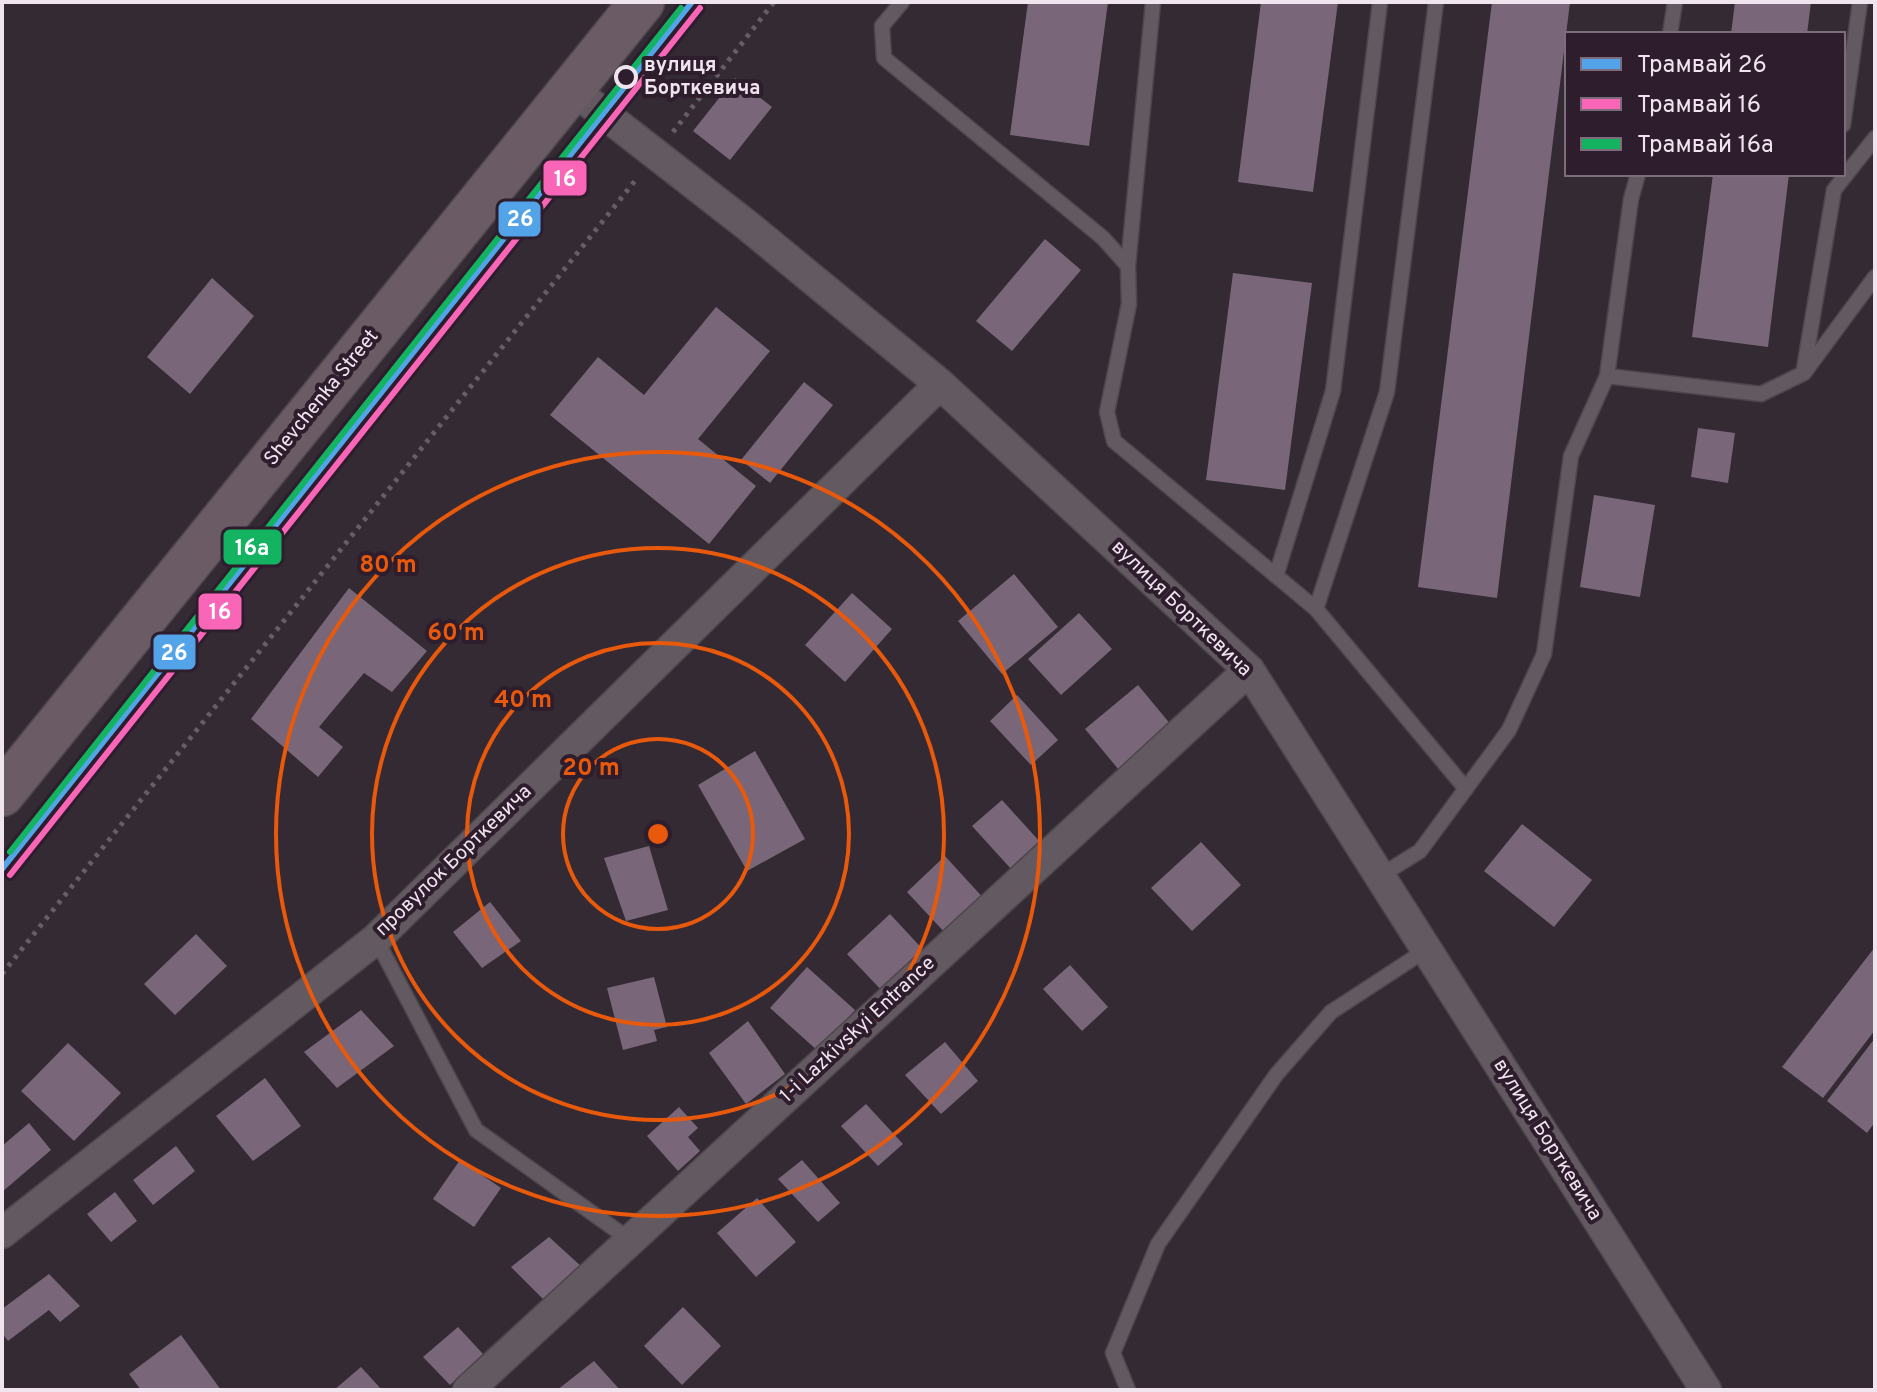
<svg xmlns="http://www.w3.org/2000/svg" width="1877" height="1392" font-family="Overpass,sans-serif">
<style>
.building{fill:#796779}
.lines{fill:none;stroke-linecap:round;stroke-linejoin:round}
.lane-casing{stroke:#4e464d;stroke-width:17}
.street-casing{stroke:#4e464d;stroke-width:33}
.primary-casing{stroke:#4e464d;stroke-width:47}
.path{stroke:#655e64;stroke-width:5;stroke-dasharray:4 6;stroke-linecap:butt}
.lane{stroke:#625a60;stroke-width:14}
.street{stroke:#625a60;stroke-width:30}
.primary{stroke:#6a5b64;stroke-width:44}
.tram-1-casing{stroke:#2e1d2d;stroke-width:12}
.tram-2-casing{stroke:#2e1d2d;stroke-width:12}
.tram-3-casing{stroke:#2e1d2d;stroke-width:12}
.tram-1{stroke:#53a3e8;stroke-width:6}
.tram-2{stroke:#fa66b7;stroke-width:6}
.tram-3{stroke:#13b361;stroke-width:6}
.ring{fill:none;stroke:#e8590c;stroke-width:4}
.stop-dot{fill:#2e1d2d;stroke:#f0e4ef;stroke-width:4}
.labels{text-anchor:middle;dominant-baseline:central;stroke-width:8;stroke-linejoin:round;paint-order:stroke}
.stop-label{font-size:20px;font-weight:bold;fill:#f0e4ef;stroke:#2e1d2d;text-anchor:start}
.street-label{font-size:20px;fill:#f0e4ef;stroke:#2e1d2d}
.centre{fill:#e8590c;stroke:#2e1d2d;stroke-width:4}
.ring-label{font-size:24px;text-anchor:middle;font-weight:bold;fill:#e8590c;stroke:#2e1d2d;stroke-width:8;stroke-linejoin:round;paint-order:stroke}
.line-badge{stroke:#2e1d2d;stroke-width:3}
.badge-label{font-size:22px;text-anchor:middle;font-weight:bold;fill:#fff}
</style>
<rect width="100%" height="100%" fill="#342a34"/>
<path class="building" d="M1028,2H1108L1089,146L1010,135Z
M1261,2H1338L1313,192L1238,182Z
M1492,2H1570L1497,598L1418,587Z
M1735,2H1811L1807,34H1731Z
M735,78L772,107L730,160L693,131Z
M1713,174H1789L1768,347L1692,337Z
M1045,239L1081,270L1012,351L976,321Z
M1233,273L1312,283L1285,490L1206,480Z
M212,278L254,316L190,394L147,357Z
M716,307L770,351L698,439L756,486L709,544L550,415L598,357L644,395Z
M804,382L833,405L770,483L741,460Z
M1698,428L1735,433L1728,483L1691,477Z
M1594,495L1655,505L1640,597L1580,587Z
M1014,574L1058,627L1002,674L958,621Z
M349,588L427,651L392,692L364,673L319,727L343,747L318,777L251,719Z
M852,593L892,629L845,682L805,645Z
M1079,613L1112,649L1061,695L1028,659Z
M1138,685L1172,726L1119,770L1085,729Z
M1017,695L1058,740L1031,765L990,721Z
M755,751L805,839L747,871L698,785Z
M1002,800L1041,843L1012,870L972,826Z
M1522,824L1592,880L1554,927L1484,871Z
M1201,842L1241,885L1192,931L1151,888Z
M649,846L668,910L626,921L604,858Z
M945,856L986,901L948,936L907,892Z
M490,902L521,941L482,968L453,932Z
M890,914L929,956L886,995L847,954Z
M196,934L227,966L175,1015L144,984Z
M1875,947V1030L1823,1098L1782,1067Z
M1070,965L1108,1007L1082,1031L1043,989Z
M807,967L855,1010L818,1051L770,1008Z
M654,977L667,1027L654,1030L657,1041L623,1050L607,988Z
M361,1010L394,1046L337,1088L304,1052Z
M748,1021L785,1074L746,1104L709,1053Z
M1875,1038V1122L1867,1133L1827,1101Z
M945,1042L978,1081L941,1114L905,1075Z
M68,1043L121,1093L74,1141L21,1091Z
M265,1078L301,1126L253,1161L216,1116Z
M866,1104L903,1144L878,1166L841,1126Z
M679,1107L698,1128L688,1137L700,1151L678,1171L647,1136Z
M29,1123L51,1150L2,1192V1146Z
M176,1146L195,1171L153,1205L133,1180Z
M460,1160L501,1188L474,1227L433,1199Z
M802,1160L840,1203L818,1222L778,1179Z
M115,1192L137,1221L111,1242L87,1214Z
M757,1198L796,1242L756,1277L717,1233Z
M549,1237L582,1267L543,1299L511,1267Z
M49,1274L80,1306L60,1322L49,1310L8,1341L2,1333V1309Z
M683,1307L721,1346L682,1385L644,1346Z
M458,1327L483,1354L450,1385L423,1357Z
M181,1335L221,1390H141L129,1374Z
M594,1361L620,1390H557Z
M361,1367L382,1390H334Z"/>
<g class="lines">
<defs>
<path id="lane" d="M902,2L882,26L884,58L1103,238L1128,266
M1153,2L1128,266L1129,304L1107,412L1114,441L1316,609L1387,392L1436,2
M1670,34L1675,2
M1843,125L1860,2
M1804,369L1834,190L1875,138
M1607,376L1761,394L1804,373L1875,277
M1276,576L1333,391L1380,2
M1316,609L1466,789
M1380,876L1420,851L1509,730L1544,654L1571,456L1607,376L1631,199L1638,174
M376,939L476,1130L630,1240
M1128,1390L1113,1353L1158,1244L1276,1075L1331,1012L1426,950"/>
<path id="street" d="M572,89L748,226L940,384L1249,670L1706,1390
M2,1233L376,939L940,384
M468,1390L1249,670"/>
<path id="primary" d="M2,794L642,2"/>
</defs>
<use href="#lane" class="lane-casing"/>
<use href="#street" class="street-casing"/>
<use href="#primary" class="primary-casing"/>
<path class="path" d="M673,132L774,2
M2,974L638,177"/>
<use href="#lane" class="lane"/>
<use href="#street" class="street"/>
<use href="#primary" class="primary"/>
<defs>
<path id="tram-1" d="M2,869L692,2"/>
<path id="tram-2" d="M10,875L700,8"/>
<path id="tram-3" d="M10,852L681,8"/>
</defs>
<use href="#tram-1" class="tram-1-casing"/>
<use href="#tram-2" class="tram-2-casing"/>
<use href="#tram-3" class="tram-3-casing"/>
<use href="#tram-1" class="tram-1"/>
<use href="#tram-2" class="tram-2"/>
<use href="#tram-3" class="tram-3"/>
</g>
<g class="ring">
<circle cx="658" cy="834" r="95"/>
<circle cx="658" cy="834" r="191"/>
<circle cx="658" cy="834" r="286"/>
<circle cx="658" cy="834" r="382"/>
</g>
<circle class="stop-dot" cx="626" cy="77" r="10"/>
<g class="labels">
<g class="stop-label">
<text x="644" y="66">вулиця<tspan x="644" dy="23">Борткевича</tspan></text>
</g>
<g class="street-label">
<text transform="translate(322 398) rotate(-51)">Shevchenka Street</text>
<text transform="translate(1181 609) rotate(44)">вулиця Борткевича</text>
<text transform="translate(454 861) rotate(-44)">провулок Борткевича</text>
<text transform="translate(858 1030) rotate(-43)">1-i Lazkivskyi Entrance</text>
<text transform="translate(1547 1140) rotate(58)">вулиця Борткевича</text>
</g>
</g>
<circle cx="658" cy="834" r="12" class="centre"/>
<g class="ring-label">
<text x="388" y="572">80 m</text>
<text x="456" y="640">60 m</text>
<text x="523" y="707">40 m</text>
<text x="591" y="775">20 m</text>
</g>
<g class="line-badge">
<rect x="542" y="159" width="46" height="38" rx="8" fill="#fa66b7"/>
<rect x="497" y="200" width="45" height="38" rx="8" fill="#53a3e8"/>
<rect x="222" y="528" width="61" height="38" rx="8" fill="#13b361"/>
<rect x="197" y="592" width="46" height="39" rx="8" fill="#fa66b7"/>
<rect x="152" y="633" width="45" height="38" rx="8" fill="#53a3e8"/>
</g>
<g class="badge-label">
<text x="565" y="186">16</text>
<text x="520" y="226">26</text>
<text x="252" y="555">16a</text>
<text x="220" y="619">16</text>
<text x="174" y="660">26</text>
</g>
<rect width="1877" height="1392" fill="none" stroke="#f0e4ef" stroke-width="8"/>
<rect x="1565" y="32" width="280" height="144" fill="#2e1d2d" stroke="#7c6d7b" stroke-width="2"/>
<rect x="1581" y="58" width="40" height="12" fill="#53a3e8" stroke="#7c6d7b" stroke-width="2"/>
<text x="1637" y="72" font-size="24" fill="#f0e4ef">Трамвай 26</text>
<rect x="1581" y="98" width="40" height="12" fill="#fa66b7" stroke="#7c6d7b" stroke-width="2"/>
<text x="1637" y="112" font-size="24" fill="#f0e4ef">Трамвай 16</text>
<rect x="1581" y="138" width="40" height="12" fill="#13b361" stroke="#7c6d7b" stroke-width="2"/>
<text x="1637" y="152" font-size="24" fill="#f0e4ef">Трамвай 16a</text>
</svg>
